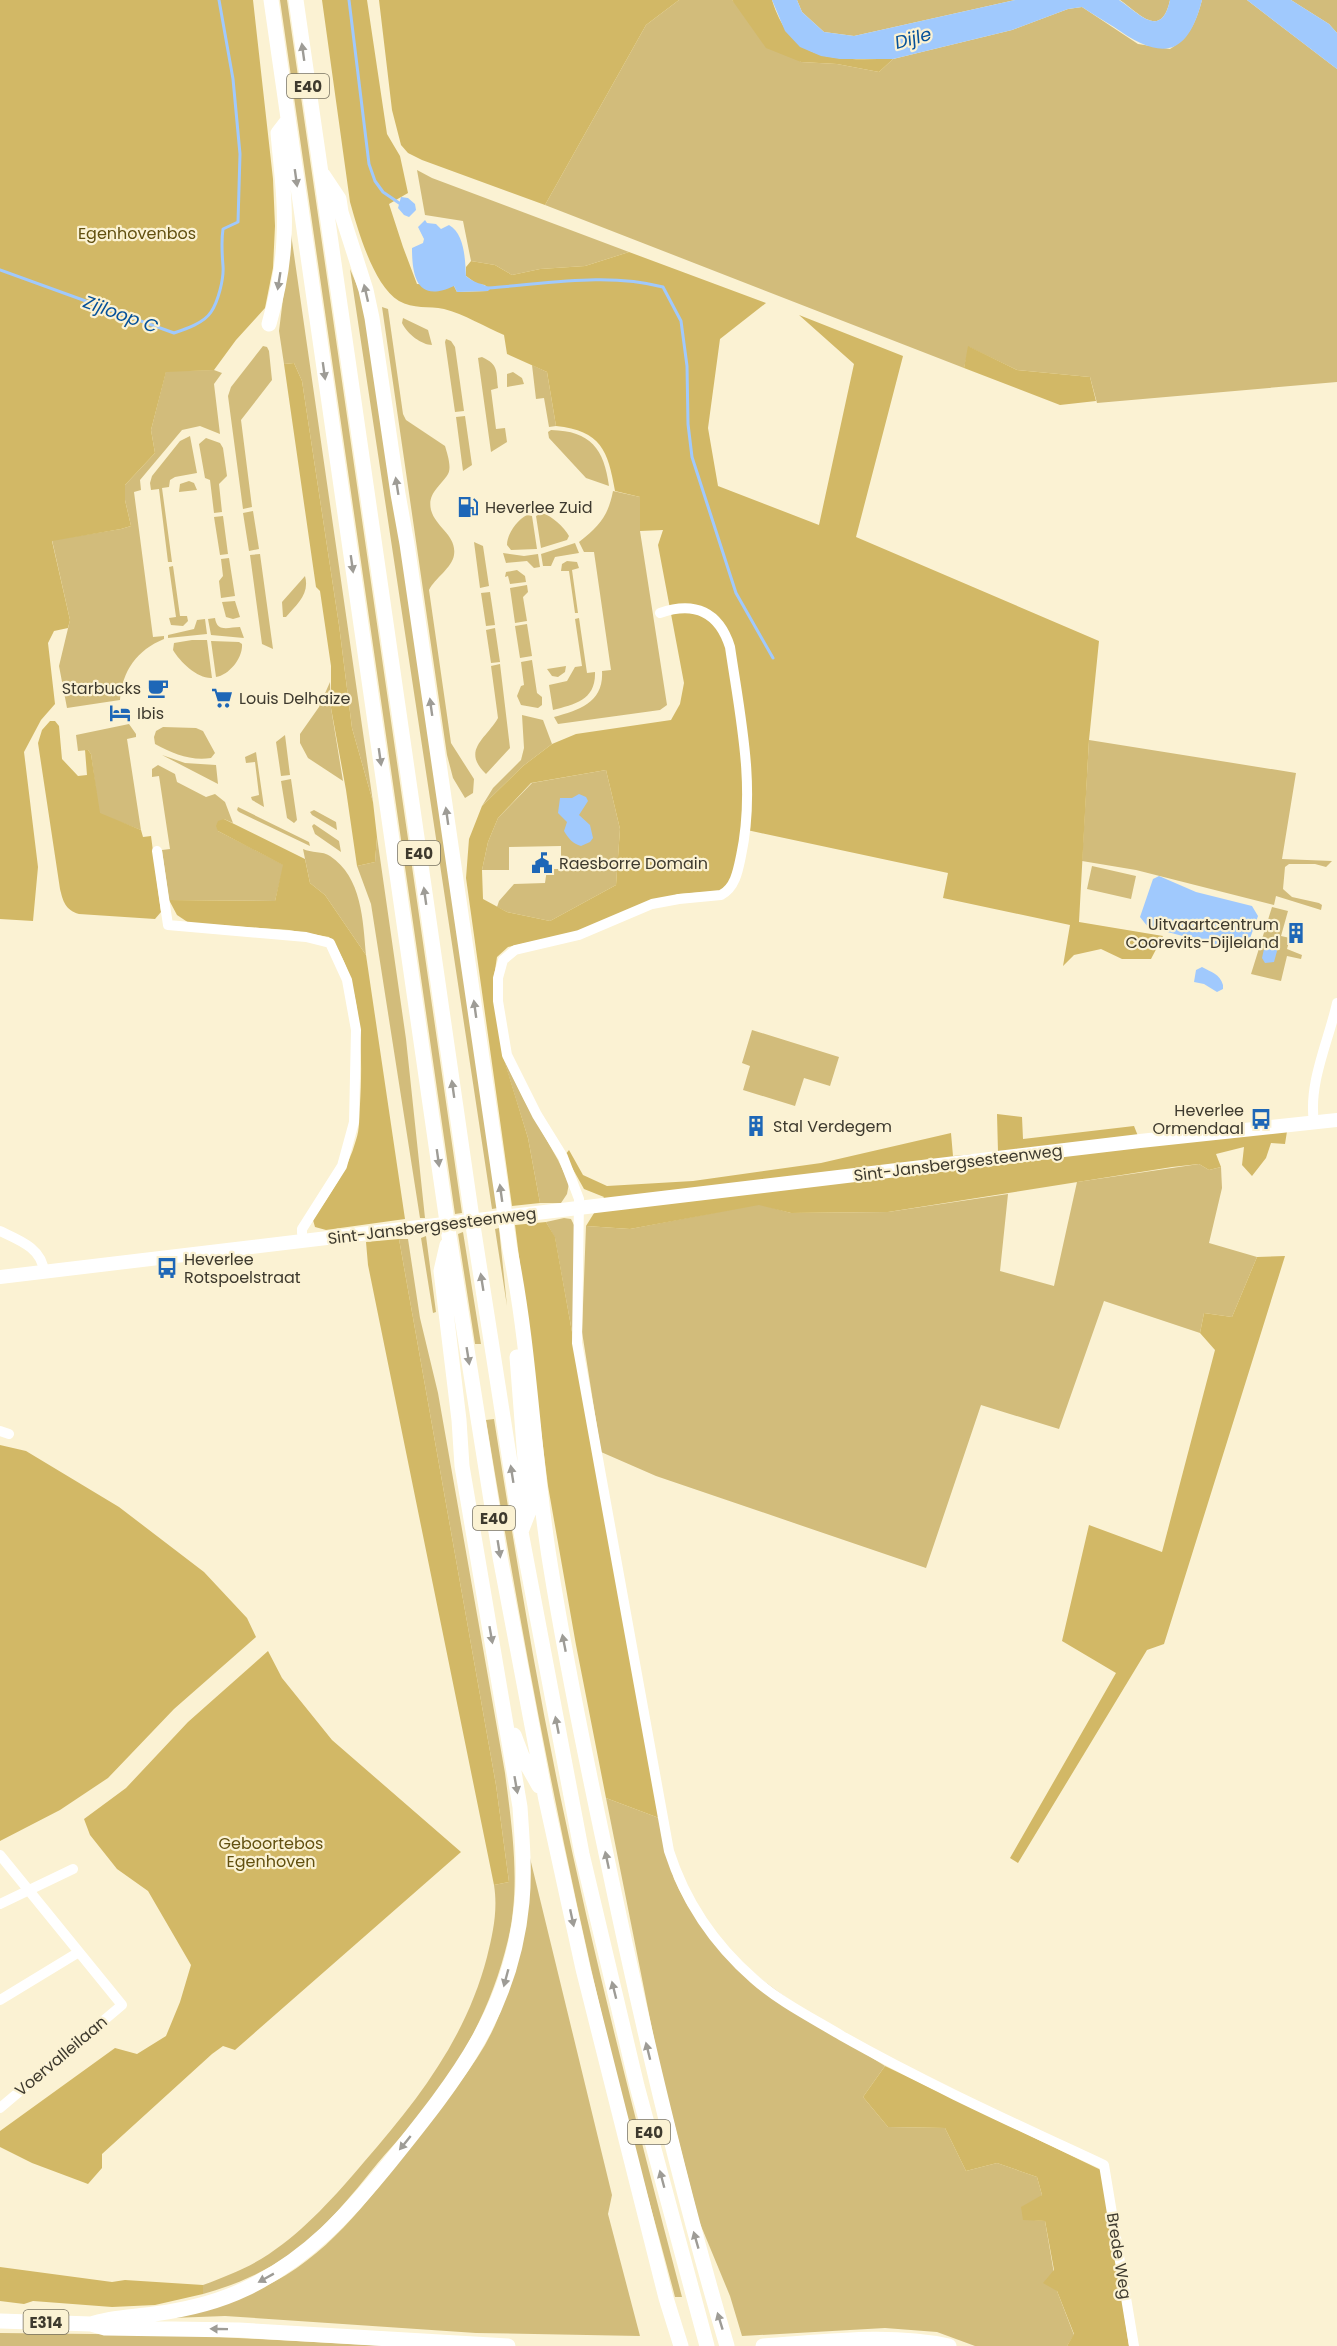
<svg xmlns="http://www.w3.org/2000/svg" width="1337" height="2346" font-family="Poppins,sans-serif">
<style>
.green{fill:#d2bc7b}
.forest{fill:#d2b866;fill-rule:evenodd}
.water{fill:#a0c9fd}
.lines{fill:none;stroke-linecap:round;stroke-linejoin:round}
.stream{stroke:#a0c9fd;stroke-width:3}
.minor{stroke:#fff;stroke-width:10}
.major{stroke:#fff;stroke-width:14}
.highway{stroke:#fff;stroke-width:15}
.oneway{fill:#9e9c96}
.labels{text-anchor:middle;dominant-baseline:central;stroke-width:4.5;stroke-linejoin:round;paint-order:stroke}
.shield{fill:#fbf2d3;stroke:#777160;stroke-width:1.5}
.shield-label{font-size:15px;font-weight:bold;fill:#3e3a2e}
.park-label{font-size:16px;fill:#625010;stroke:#fbf2d3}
.poi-label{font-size:16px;fill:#3e3a2e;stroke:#fbf2d3;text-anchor:start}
.street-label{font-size:16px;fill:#3e3a2e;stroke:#fbf2d3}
.water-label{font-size:18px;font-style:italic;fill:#05519a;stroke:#fbf2d3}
</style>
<rect width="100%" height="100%" fill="#fbf2d3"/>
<path class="green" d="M280,0H287L462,1213L455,1214Z
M679,0H732L801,62L837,64L879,72L893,59L1012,30L1068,9L1082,7L1138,44L1170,49C1190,37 1196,22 1202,0H1247L1337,69V382L1097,403L1090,377L1017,370L969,347L964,368L545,205L646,25Z
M797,0H1015L854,36L824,32L802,12Z
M1120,0H1170C1161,41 1138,12 1120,0Z
M1291,0H1337V33L1329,24Z
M417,170L432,178L629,252L585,266L540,269L512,275L495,265L471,261L463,221L425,215Z
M291,234L373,802L352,728L339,625L302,381L294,363L284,364L279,331Z
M350,269L361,295L369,326L498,1208L492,1209Z
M382,307L388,309L403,414L406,420L445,446C447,453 452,467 448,474C441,486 427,493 431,510C436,528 457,535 454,555C452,568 435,578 429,590L451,743L474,779L473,793L465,798L453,778L447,755Z
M403,318L428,330L432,345C422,345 407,334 402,323Z
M446,339L451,341L455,347L464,411L455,412L445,342Z
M263,346L267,347L269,351L272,380L241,420L252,507L243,509L228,396L231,387Z
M482,357C499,365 496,371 498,388L491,390L496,429L505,428L507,442L491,452L478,358Z
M532,365L547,372L556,426L549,427L544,398L536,399Z
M214,370L222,373L214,384L220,434L200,426L182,430L140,480L141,490L134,492L153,637L164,636V639C137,650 122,671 120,700L67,708L59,666L70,620L52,540L121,529L131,526L125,500V485L155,453L151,430L166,371Z
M513,372L522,378L524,384L507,387V374Z
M465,416L472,465L463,471L456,417Z
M551,430C591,431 604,449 609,486L586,478L549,438L548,432Z
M190,436L197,473L175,477L170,480L169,487L162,488L172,562H168L159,489L151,490L150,483L152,476L180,441Z
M206,438L220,443L223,448L227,476L219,484L222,512L214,513L210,480L205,478L199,444Z
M189,481L194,483L197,490L179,492L180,484Z
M613,491L640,497V531L667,705L660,710L558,724L554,717C580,710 604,702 602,671L611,670L594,552H584L579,542C599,526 608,517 613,491Z
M253,511L259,549L249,551L243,513Z
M542,513C552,516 564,527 569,536L567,540L541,548L536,516Z
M527,515L532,516L537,549L511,550L507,545C507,534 517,520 527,515Z
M223,516L228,554L220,555L214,517Z
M474,542L483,546L489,586L480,588Z
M575,543L579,553L555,557L551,566H543L541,554Z
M503,553L524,556L538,554L540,567L534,568L527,561L506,563Z
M260,554L273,649L262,644L250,555Z
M229,558L235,596L221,598L219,581L223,576L221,559Z
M567,561L577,562L579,568L572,570L578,613H575L569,571H561L562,564Z
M173,566L180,616H187L188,621L183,626L171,625L169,618L176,617L169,567Z
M517,570L525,576L526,582L510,584L508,576L505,577L506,572Z
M305,576C310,594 297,604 286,617H283L282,602Z
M527,585L528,592L523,597L527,621L515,623L510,588Z
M490,592L495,625L486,626L481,593Z
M235,601L240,617L233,619L226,617L222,602Z
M215,618C217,633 229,627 240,627L244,638L211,635L208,619Z
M579,618L587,673L595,672C596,700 575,704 553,710L549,685L567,681L575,667L582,666L575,619Z
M205,619L207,634L168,638V635L194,629L197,620Z
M527,624L532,656L520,658L515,626Z
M495,628L500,662L491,663L486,630Z
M192,640H207L212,678C198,679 180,662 173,650L174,643Z
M211,641L239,642L242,644C243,658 229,675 216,677Z
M532,660L537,693L542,697V705L538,708L521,705L517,696L521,686L524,685L521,662Z
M500,664L510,748L486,774C461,750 486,739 498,718L491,666Z
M566,666L565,672L558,677L552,676L547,669Z
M330,682L331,708L343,781L308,758L300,743V734L319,707Z
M522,715L543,720L552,744L523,766L482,806L493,788L521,760L524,748Z
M129,724L136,734V737L127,739L141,830L99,814L91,754L88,750L78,751L76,735Z
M163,727L196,728L203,731L215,753L211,758C191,761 173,754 155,744L154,737L156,731Z
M285,735L290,775L281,776L276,742Z
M1089,740L1296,773L1282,859L1332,861L1326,867L1315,864H1289L1285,867L1283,889L1292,897L1319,903L1322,905L1321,910L1276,896L1274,905L1136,870L1082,861Z
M256,752L264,807L252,800L251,797L259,795L255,762L246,763L245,757Z
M162,755L185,763L216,765L218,784Z
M158,765L175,774L177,782L206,797L215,794L225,802L233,823L224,819L218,831L284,865L275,901L169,900L162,850L170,849L159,776L152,777V769Z
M606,770L620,829L616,885L550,921L507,912L497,907L499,901L514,884L545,883L547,869H561V846L509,847V870H482L488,842L498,818L532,783Z
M291,779L297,820L294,823L287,818L281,781Z
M238,807L309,842L310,846L239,812L237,810Z
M314,810L336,822L337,830L312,815L310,812Z
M314,824L339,841L341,852L315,834L312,826Z
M377,837L406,1039L425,1218H420L371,904L357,866L375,862Z
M303,849C311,853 323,851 330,856C362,877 363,921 366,955L325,895L310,883Z
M1092,866L1136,876L1131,899L1087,889Z
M1272,907L1288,911L1281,936L1290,938L1287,949L1302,955L1301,959L1287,956L1281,981L1251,974Z
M752,1030L839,1057L830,1086L804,1078L795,1106L743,1090L750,1066L742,1063Z
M503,1057L524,1100L558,1160L569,1183L567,1194L561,1203H540L528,1138Z
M1199,1164L1209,1170L1221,1167L1222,1188L1209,1243L1257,1257L1232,1317L1204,1313L1200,1333L1104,1301L1059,1429L981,1405L926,1568L656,1476L601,1452L582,1332L586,1226L630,1229L759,1204L791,1213L888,1212L1008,1194L1000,1271L1054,1286L1077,1182Z
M564,1218L571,1219L574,1225V1343L555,1238L546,1222Z
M499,1228L507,1306L495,1229Z
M463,1232L481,1344H475L458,1234Z
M426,1236L436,1312L433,1313L421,1238Z
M399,1239H408L420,1318L438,1393L505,1773C512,1827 521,1886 508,1940C495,1995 471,2045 438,2091C420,2117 397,2140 377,2164C351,2196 326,2228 293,2252C266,2272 235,2285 203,2294V2285C227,2276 248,2268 269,2254C305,2230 336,2195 364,2162C418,2100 466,2038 487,1957C493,1933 498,1910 494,1885L509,1882L496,1785Z
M494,1419C514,1545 534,1670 560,1795C595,1963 638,2130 682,2297H675C657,2227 636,2157 619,2087C565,1867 523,1644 486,1420Z
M606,1798L659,1818L674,1879L686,1903L715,1945L845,2041L885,2066L863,2097L888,2127L945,2128L966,2171L997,2163L1037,2177L1042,2195L1023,2219L1045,2221L1057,2291L1074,2335L1067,2346H975L937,2332L885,2328L742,2336L730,2296L699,2221L659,2064Z
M530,1858L612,2195L608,2214L640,2336L476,2333L225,2316L172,2318C211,2306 251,2296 286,2275C343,2240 382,2182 422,2130C449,2096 482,2059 498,2018C517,1967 522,1912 530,1858Z
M0,2333L183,2335L388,2346H0Z"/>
<path class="forest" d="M0,0H253L273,179L275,226L273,268L265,308L236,340L214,370L166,372L151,430L155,453L125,485V500L131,526L121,529L52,541L70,620L68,628L54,631L48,643L55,704L41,720L24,752L38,867L33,921L0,919Z
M322,0H367L387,134L400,156L408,193L389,204L403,247L417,284L454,286L457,292L488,291L485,285L477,284L466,276V267L471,261L495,265L512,275L540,269L585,266L629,252L766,303L720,339L708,428L718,486L819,525L854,364L799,315L903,356L856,537L1099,641L1089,740L1079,922L1163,936L1151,959H1122L1101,949L1074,955L1063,966L1070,925L943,898L948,873L747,830L730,882L720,891L678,894L572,933L508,947L497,957L493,983L503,1056L528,1138L540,1203L512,1206L466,878L469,839L482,806L523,766L552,744L576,734L671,720L680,704L684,683L658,545L663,530L640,531V497L615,491C608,450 601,431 556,426L547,372L507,354L504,335C485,327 464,314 444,309C429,306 413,309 399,301C373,285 358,230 350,202ZM606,770L620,829L616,885L550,921L507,912L483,899L482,870L488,842L498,818L531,783Z
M379,0H679L646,25L545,205L422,160L408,153L401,145L392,110Z
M732,0H772C793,66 836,59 893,59L879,72L837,64L801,62L766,48Z
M968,346L1017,370L1090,377L1096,401L1060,405L964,368Z
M294,363L302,381L339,625L352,728L373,802L377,837L375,862L357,866L346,790L331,708V666L320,591L316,587L284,364Z
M50,721H55L59,726L62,759L78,776L87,775L85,750H88L91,754L100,813L141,830L143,837L151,836L161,912L155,919L79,914C65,910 63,901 60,889L38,743L42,730Z
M224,819L305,859L310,883L325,895L366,955L405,1219L326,1230L315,1227L313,1220C329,1195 348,1170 356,1140C360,1129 359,1116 360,1104C363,1054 362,976 329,937L289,930L189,923L177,915L169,900L275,901L283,865L218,831L216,826L218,821Z
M997,1114L1022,1117L1023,1139L1134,1126L1140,1141L1288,1125L1285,1144L1271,1143L1266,1158L1252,1176L1242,1165L1244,1147L1216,1154L1221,1167L1209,1170L1199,1164L1172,1167L888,1212L791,1213L759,1205L630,1229L586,1226L604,1197L584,1189L565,1155L569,1150L583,1175L607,1186L693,1181L821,1163L951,1133L953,1156L998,1152Z
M546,1222L555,1237L659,1818L606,1798L576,1645L548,1486L515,1225Z
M399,1239L496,1785L509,1882L494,1885L368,1265L366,1242Z
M1285,1256L1164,1644L1147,1650L1018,1863L1010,1858L1116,1673L1062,1641L1089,1525L1162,1552L1215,1350L1200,1333L1204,1313L1232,1317L1257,1257Z
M0,1445L26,1451L119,1507L204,1572L247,1618L256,1637L174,1709L108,1778L60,1810L0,1841Z
M268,1651L282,1678L332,1740L461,1852L235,2050L223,2046L212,2054L102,2154V2168L88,2184L32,2163L0,2147V2131L115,2048L137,2054L166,2036L180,2002L191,1965L148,1891L117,1869L90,1835L84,1819L126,1788L188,1722Z
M885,2066L1103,2171L1129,2346H1067L1074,2334L1057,2291L1043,2283L1054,2270L1045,2221L1023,2220L1021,2207L1042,2195L1037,2177L997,2163L966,2171L945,2128L888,2127L863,2097Z
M0,2267L112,2282L125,2280L203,2285V2294L155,2305L112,2307L33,2301L24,2304L0,2301Z"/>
<path class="water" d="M772,0H797L802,12L824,32L854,36L1015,0H1119C1138,12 1161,41 1170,0H1202C1187,60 1159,59 1114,27C1103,20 1092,14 1082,7L1068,9L1012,30L893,59H840L821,56L800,47L785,31Z
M1247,0H1291L1329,24L1337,33V69Z
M401,197L408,198L415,204L416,210L409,217L404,215L398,208Z
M425,220L427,223L436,224L441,229L449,225C465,234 465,260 466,276C475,284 482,283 491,288L488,291L457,292L454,286C418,303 412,278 412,248L423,243L424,239L418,227Z
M579,794L586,797L588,801L579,815L590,825L593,838L590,842L581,846C573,844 568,838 564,831L567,822L558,813L560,798H572Z
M1159,876L1196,892L1252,906L1258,916L1248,944L1237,950L1148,927L1140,917L1153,879Z
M1270,945L1274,946L1277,951L1274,962L1265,963L1262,958L1264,949Z
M1202,967C1211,972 1220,974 1223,985V989L1217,992L1204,984L1194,982L1196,970Z"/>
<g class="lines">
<path class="stream" d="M349,0L369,164L375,181L383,192L402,205
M0,270L174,333C186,329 204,323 211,312C218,302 224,279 223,266C222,253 221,242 223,229L238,222L240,154L233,79L219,0
M488,288C545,284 607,272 663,287L681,321L687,366L688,424L692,457L736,593L773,658"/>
<path class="minor" d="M660,613C695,601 719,612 730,647C740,716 756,787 741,856C738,871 735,888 721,895L679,899L652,904L579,935L515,950L503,960L498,978V1001L507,1055L537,1115L563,1157L579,1199L577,1343L669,1851C685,1901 714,1944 754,1979C780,2002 812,2018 842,2036C927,2084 1016,2124 1104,2165L1134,2346
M157,851L168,925L306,937L330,943L347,980L356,1030L354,1122L342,1166L302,1229V1233
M1314,1122C1308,1083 1329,1040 1337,1003
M0,1231C19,1240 42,1248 44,1272
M0,1431L9,1434
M0,1855L122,2005L0,2108
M0,1904L73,1869
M0,2000L79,1952"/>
<path class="major" d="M0,1277L1140,1141L1337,1120"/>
<path class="highway" d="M271,0L449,1236L500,1557L546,1800L583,1969L666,2298L681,2346
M296,0L474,1232L521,1532L582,1854L637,2086L707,2346
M323,175L339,199L341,212L366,290L372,318L398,494L407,544L510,1250C531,1354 533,1459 550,1563C565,1657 584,1750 604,1844C639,2013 678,2181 727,2346
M269,324C277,296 283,268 284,238C286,203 281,168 278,133L288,120
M517,1357L529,1511L522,1529
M514,1735L522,1756L539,1786
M0,2321L91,2324L105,2328L239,2330L508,2346
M91,2324C111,2317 133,2317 154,2314C184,2310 218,2302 245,2289C308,2259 348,2214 391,2161C456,2080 512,2011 522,1902C525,1870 522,1838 520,1807L462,1466L459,1420L441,1271L447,1245
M763,2346C825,2342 888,2333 949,2346"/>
</g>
<defs><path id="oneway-solid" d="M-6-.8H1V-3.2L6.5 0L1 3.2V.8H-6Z" transform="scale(1.5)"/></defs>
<g class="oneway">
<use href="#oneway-solid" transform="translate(303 52) rotate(-98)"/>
<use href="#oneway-solid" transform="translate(296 178) rotate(82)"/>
<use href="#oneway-solid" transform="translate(279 281) rotate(99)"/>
<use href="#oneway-solid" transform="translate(366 293) rotate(-103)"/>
<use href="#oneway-solid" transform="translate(324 371) rotate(82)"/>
<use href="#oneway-solid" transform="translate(397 486) rotate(-99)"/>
<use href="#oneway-solid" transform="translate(352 564) rotate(82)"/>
<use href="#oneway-solid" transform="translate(431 707) rotate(-98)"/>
<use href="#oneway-solid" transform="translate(380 757) rotate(82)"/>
<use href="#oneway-solid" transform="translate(447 816) rotate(-98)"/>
<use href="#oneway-solid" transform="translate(425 896) rotate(-98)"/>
<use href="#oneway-solid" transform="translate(475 1009) rotate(-98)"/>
<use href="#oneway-solid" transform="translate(453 1089) rotate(-98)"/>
<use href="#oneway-solid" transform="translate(438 1158) rotate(82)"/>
<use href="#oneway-solid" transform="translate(501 1193) rotate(-98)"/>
<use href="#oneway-solid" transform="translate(482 1282) rotate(-99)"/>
<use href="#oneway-solid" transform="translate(468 1356) rotate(81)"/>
<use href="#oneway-solid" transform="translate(512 1474) rotate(-99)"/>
<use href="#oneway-solid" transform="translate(499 1549) rotate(81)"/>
<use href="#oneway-solid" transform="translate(491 1635) rotate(80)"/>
<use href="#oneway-solid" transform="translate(564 1643) rotate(-101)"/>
<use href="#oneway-solid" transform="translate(557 1725) rotate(-101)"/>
<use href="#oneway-solid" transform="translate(516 1785) rotate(80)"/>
<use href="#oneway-solid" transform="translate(607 1860) rotate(-102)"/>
<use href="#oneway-solid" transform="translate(572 1918) rotate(78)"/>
<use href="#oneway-solid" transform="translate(506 1978) rotate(105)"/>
<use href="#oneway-solid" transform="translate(614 1990) rotate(-104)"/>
<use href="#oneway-solid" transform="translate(648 2051) rotate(-104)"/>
<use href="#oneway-solid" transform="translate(405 2143) rotate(129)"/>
<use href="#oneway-solid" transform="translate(662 2179) rotate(-105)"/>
<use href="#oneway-solid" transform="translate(696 2240) rotate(-106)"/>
<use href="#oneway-solid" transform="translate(266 2278) rotate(151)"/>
<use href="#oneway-solid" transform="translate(720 2321) rotate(-107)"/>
<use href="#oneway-solid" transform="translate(219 2329) rotate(-179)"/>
</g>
<defs>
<symbol id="fuel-bare" viewBox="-9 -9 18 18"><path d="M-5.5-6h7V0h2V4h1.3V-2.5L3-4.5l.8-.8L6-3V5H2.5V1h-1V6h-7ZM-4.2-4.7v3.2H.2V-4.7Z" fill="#1e67b7" stroke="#fbf2d3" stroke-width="2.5" paint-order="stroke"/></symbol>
<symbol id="cafe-bare" viewBox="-9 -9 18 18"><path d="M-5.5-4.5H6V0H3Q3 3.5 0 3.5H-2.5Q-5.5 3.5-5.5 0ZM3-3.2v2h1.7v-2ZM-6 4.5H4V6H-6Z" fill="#1e67b7" stroke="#fbf2d3" stroke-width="2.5" paint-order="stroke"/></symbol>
<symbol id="supermarket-bare" viewBox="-9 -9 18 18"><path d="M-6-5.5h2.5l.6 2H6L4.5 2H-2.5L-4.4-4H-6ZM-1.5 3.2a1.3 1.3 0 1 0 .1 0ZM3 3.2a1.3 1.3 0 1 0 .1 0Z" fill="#1e67b7" stroke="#fbf2d3" stroke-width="2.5" paint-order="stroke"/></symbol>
<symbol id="hotel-bare" viewBox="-9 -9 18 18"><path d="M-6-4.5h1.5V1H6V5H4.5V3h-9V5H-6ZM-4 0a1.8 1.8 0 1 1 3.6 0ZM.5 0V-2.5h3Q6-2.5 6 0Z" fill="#1e67b7" stroke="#fbf2d3" stroke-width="2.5" paint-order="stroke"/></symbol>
<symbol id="civic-bare" viewBox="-9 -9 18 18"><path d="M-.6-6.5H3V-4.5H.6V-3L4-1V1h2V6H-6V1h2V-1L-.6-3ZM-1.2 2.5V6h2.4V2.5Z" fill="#1e67b7" stroke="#fbf2d3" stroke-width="2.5" paint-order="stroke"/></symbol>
<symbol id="building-bare" viewBox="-9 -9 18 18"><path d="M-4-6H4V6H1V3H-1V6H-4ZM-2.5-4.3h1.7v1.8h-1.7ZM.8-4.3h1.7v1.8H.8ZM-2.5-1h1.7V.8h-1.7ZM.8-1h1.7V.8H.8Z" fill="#1e67b7" stroke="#fbf2d3" stroke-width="2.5" paint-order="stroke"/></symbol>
<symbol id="bus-bare" viewBox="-9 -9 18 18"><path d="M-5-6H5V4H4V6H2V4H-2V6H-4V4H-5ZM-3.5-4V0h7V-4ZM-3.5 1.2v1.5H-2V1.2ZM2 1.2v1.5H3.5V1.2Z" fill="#1e67b7" stroke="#fbf2d3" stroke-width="2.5" paint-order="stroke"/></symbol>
</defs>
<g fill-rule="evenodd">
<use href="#fuel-bare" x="453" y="492" width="30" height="30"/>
<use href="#cafe-bare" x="143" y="673" width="30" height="30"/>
<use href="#supermarket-bare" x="207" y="683" width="30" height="30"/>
<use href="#hotel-bare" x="105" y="698" width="30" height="30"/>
<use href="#civic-bare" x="527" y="848" width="30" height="30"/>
<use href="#building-bare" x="1281" y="918" width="30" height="30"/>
<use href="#bus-bare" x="1246" y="1104" width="30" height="30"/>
<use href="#building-bare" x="741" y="1111" width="30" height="30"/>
<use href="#bus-bare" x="152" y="1253" width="30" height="30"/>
</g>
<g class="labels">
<g class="shield">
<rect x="287" y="74" width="42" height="24" rx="4.5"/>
<rect x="398" y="841" width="42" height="24" rx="4.5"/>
<rect x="473" y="1506" width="42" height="24" rx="4.5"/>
<rect x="628" y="2120" width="42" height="24" rx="4.5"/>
<rect x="23.5" y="2310" width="45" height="24" rx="4.5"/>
</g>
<g class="shield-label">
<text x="308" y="86">E40</text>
<text x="419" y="853">E40</text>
<text x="494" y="1518">E40</text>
<text x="649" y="2132">E40</text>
<text x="46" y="2322">E314</text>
</g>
<g class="park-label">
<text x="137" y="233">Egenhovenbos</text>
<text x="271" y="1843">Geboortebos<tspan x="271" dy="18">Egenhoven</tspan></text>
</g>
<g class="poi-label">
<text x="485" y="507">Heverlee Zuid</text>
<text x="141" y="688" text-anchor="end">Starbucks</text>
<text x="239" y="698">Louis Delhaize</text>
<text x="137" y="713">Ibis</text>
<text x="559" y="863">Raesborre Domain</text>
<text x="1279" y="924" text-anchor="end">Uitvaartcentrum<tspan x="1279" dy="18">Coorevits-Dijleland</tspan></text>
<text x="1244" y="1110" text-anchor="end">Heverlee<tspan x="1244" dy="18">Ormendaal</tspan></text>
<text x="773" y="1126">Stal Verdegem</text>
<text x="184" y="1259">Heverlee<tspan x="184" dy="18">Rotspoelstraat</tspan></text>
</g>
<g class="street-label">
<text transform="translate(958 1163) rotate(-7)">Sint-Jansbergsesteenweg</text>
<text transform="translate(432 1226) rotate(-7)">Sint-Jansbergsesteenweg</text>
<text transform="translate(61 2056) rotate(-40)">Voervalleilaan</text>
<text transform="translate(1119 2256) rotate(81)">Brede Weg</text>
</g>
<g class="water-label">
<text transform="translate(913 38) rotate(-15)">Dijle</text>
<text transform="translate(121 314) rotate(20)">Zijloop C</text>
</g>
</g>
</svg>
